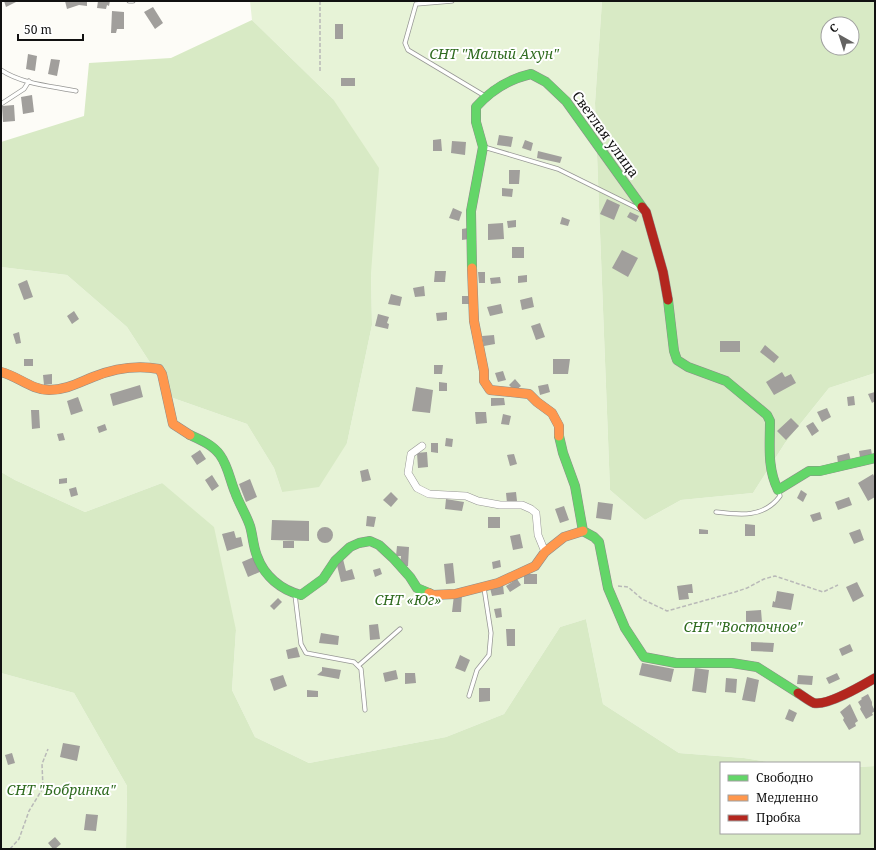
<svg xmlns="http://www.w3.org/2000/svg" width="876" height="850" font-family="'Noto Serif',serif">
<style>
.green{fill:#e7f3d7}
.forest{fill:#d8eac5;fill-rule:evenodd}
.building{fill:#a19f9c}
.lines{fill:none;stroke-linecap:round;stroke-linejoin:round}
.lane-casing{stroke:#979795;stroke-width:5}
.street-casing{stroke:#979795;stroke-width:8}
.fast-casing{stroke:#8e8d8b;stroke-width:10}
.slow-casing{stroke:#8e8d8b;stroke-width:10}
.jam-casing{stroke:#8e8d8b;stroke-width:10}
.path{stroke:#b9b9b8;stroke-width:1.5;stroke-dasharray:4 2;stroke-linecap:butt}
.lane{stroke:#fffffe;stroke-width:3.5}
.street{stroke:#fffffe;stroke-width:7}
.fast{stroke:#63d668;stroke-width:9}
.slow{stroke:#ff974d;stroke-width:9}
.jam{stroke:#b3261e;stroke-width:9}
.labels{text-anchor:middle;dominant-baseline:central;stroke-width:4;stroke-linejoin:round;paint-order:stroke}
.park-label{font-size:14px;font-style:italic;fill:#2f6b1f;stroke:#fff}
.street-label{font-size:14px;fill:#111;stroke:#fff}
</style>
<rect width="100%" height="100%" fill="#fdfcf7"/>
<path class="green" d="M250,1H602L595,103L610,490L645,520L681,500L753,493L785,443L829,388L875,373V766L859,767V763H775L744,758L679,753L603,704L586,619L560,627L504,714L446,737L309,763L255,737L232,690L236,630L162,483L85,512L15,480L1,472V267L67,275L127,327L173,398L247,424L274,468L282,492L347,443L372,325L371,273L333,99L252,20Z
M1,673L74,693L127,786L126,849H1Z"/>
<path class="forest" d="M602,1H875V373L829,388L785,443L753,493L681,500L645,520L610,490L595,103ZM828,24H852V48H828Z
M252,20L333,99L379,168L371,273L372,325L347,443L319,487L282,492L274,468L247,424L173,398L127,327L67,275L1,267V142L84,116L89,63L171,58Z
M1,472L15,480L85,512L162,483L214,527L236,630L232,690L255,737L309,763L446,737L504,714L560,627L586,619L603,704L679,753L744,758L775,763H721V833H859V767L875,766V849H126L127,786L74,693L1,673Z"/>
<path class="building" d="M4,1H18L6,7Z
M65,1H87V6L79,5L67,9Z
M98,1H110L109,6L107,5L106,9L97,8Z
M153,7L163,23L155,29L144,12Z
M112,11L124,12V29H117L116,33H111Z
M335,24H343V39H335Z
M28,54L37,56L35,71L26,69Z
M51,59L60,60L57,76L48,74Z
M341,78H355V86H341Z
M32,95L34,112L23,114L21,97Z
M14,105L15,121L3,122L2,106Z
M499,135L513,137L511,147L497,145Z
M441,139L442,151H433V140Z
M525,140L533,143L531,151L522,148Z
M452,141L466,142L465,155L451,153Z
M538,151L562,157L560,163L537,158Z
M509,170H520L519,184H509Z
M502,188L513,189L512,197L502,196Z
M607,199L620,205L614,220L600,214Z
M453,208L462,212L459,221L449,218Z
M630,212L639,216L636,222L627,217Z
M562,217L570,220L568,226L560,224Z
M516,220V227L508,228L507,221Z
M503,223L504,239L488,240V224Z
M468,228L469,239L462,240V229Z
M512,247H524V258H512Z
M622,250L638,258L628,277L612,268Z
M435,271H446L445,282H434Z
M478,272H485V283H479Z
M527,275V282L518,283V276Z
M500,277L501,283L491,284L490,278Z
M27,280L33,297L24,300L18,284Z
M424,286L425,296L415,297L413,288Z
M391,294L402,297L400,306L388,304Z
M462,296H471V304H462Z
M532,297L534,307L522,310L520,300Z
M501,304L503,313L490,316L487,307Z
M74,311L79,319L72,324L67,316Z
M447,312V320L437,321L436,313Z
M378,314L389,317L387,323L389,324L388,329L375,326Z
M540,323L545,337L536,340L531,326Z
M19,332L21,343L16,344L13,334Z
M494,335L495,344L484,346L482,336Z
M720,341H740V352H720Z
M765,345L779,357L774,363L760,352Z
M24,359H33V366H24Z
M553,359H570L568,374H553Z
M434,365H443L442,374H434Z
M503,371L506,380L498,382L495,373Z
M782,372L785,377L791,374L796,383L774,395L766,382Z
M52,374V384L44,385L43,375Z
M515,379L521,386L515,391L509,385Z
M439,382L447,383V391H439Z
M548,384L550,392L540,395L538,386Z
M140,385L143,397L113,406L110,394Z
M416,387L433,390L430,413L412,411Z
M875,392V401L872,403L868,394Z
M854,396L855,405L848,406L847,397Z
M78,397L83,411L71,415L67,401Z
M491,398H504L505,405L491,406Z
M827,408L831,417L822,422L817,412Z
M31,410H39L40,428L32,429Z
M475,412H486L487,423L476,424Z
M503,414L511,416L509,425L501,424Z
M791,418L799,426L786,440L777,431Z
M813,422L819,431L812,436L806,426Z
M105,424L107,430L99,433L97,427Z
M63,433L65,440L59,441L57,434Z
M446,438L453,439L452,447L445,446Z
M431,443H438V453L431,452Z
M871,449L872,455L860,457L859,451Z
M200,450L206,459L197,465L191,456Z
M427,452L428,467L418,468L417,453Z
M849,453L851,461L838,463L837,456Z
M514,454L517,464L510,466L507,455Z
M368,469L371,480L362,482L360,471Z
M873,474L875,478V497L868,501L858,483Z
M212,475L219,486L212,491L205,480Z
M67,478V483L59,484V479Z
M250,479L257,497L246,502L239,484Z
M76,487L78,495L71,497L69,489Z
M801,490L807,494L803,502L797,498Z
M391,492L398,499L391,507L383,500Z
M516,492L517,501L507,503L506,493Z
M849,497L852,505L838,510L835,502Z
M446,499L464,502L462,511L445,509Z
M598,502L613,504L611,520L596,518Z
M564,506L569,520L560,523L555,509Z
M820,512L822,519L813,522L810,515Z
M367,516L376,517L374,527L366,526Z
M488,517H500V528H488Z
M272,520L309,521V541L271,540Z
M745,524L755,525V536H745Z
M317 535a8 8 0 1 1 16 0a8 8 0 1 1-16 0Z
M699,529L708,530V534H699Z
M860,529L864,540L854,544L849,533Z
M234,531L236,538L241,537L243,546L227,551L222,534Z
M520,534L523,548L513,550L510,536Z
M283,541H294V548H283Z
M397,546L409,547L408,566H400L401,556H396Z
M256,556L262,571L248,577L242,562Z
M343,559L346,571L352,569L355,579L341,582L336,561Z
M500,560L501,567L493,569L492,562Z
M453,563L455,583L446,584L444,564Z
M380,568L382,574L375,577L373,570Z
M524,574H537V584H524Z
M517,579L521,585L510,592L506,586Z
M857,582L864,596L853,602L846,587Z
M692,584L693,593H688L689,599L679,600L677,586Z
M503,585L504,594L492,596L490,588Z
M777,591L794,594L791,610L772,607L773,601L775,602Z
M454,595H462L461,612H452Z
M278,598L282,602L274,610L270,606Z
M501,608L502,617L496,618L494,609Z
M761,610L762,622H746V611Z
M378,624L380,639L370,640L369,625Z
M506,629H515V646H507Z
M321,633L339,636L338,645L319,643Z
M751,642L774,643L773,652L751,651Z
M850,644L853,651L842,656L839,649Z
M297,647L300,657L288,659L286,650Z
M460,655L470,660L465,672L455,668Z
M642,663L674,669L671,682L639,675Z
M322,667L341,670L339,679L317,675L322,671Z
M695,668L709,670L706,693L692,691Z
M396,670L398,679L385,682L383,673Z
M405,673H415L416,683L405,684Z
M837,673L840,679L829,684L826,678Z
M283,675L287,686L274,691L270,679Z
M798,675L813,676L812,685L797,684Z
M747,677L759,680L755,702L742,700Z
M726,678L737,679L736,693L725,692Z
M479,688H490V701L479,702Z
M307,690L318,691V697H307Z
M868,694L872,702V705L875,711L872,713L873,715L866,719L860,709L861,707L858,702L862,699L861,698Z
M850,704L858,721L855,723L856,726L849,730L843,720L844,718L840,712Z
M789,709L797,713L793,722L785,719Z
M63,743L80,746L77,761L60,757Z
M12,753L15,763L8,765L5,755Z
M86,814L98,815L96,831L84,830Z
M55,837L61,844L55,849H53L48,843Z"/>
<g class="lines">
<defs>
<path id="lane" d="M129,1H133
M452,1L416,4L405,43L408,50L485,96
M1,70C22,84 51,86 76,91
M1,104L24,89L29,81
M484,147L558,169L641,210
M716,512C740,515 764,518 780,496L779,492
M295,595L301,644L306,653L354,662L361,669L365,710
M358,666L400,629
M469,696L477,670L489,655L491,633L484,588"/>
<path id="street" d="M422,446L411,454L408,473L417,488L429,494L466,496L478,501L500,505H522L531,509L536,513L538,535L545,552"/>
<path id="fast" d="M472,268L471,211L483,147L476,122V107C491,90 509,79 531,74L546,82L566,101L642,207
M668,300L674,351L677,360L688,367L726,381L767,415L770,421C770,445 767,468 778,490L809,471H820L875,458
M190,435C201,440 213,445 220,455C228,466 230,480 235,492C239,504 246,514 250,526C253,536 253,546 257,556C264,576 281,590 301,595L323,579L335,561L350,547L359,543L370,541L379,545L393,558L410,577L417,588L429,593
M559,436L563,453L575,486L583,531L594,537L599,542L608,588L625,628L644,657L676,663H732L757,667L798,693"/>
<path id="slow" d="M472,268L474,321L484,371V381L490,390L529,394L537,402L552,413L559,426V436
M1,372C18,376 31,390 49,390C66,390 78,383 93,377C113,369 137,365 159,369L162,374L173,424L190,435
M429,593L433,595L455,594L498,583L535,566L545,552L564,537L583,531"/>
<path id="jam" d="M642,207L646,212L663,272L668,300
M798,693C803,696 809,701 814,703C828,706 863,685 875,678"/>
</defs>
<use href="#lane" class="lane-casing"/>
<use href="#street" class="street-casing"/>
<use href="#fast" class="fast-casing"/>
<use href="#slow" class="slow-casing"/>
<use href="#jam" class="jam-casing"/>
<path class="path" d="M320,1V71
M618,586L628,587L642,599L667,611L735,592L747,588L764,579L775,576L823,592L838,585
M10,849L19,839L29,811L43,788L42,764L48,749"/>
<use href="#lane" class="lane"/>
<use href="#street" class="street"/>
<use href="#fast" class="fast"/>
<use href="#slow" class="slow"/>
<use href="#jam" class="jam"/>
</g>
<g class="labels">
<g class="park-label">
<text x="494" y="53">СНТ "Малый Ахун"</text>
<text x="408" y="599">СНТ «Юг»</text>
<text x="743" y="626">СНТ "Восточное"</text>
<text x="61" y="789">СНТ "Бобринка"</text>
</g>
<g class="street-label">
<text transform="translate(606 134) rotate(54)">Светлая улица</text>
</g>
</g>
<rect width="876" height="850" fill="none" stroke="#111111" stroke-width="4"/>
<rect x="720" y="762" width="140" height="72" fill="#ffffff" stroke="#a0a0a0"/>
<rect x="728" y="775" width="20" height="6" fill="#63d668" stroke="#a0a0a0"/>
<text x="756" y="782" font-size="12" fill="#111111">Свободно</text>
<rect x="728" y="795" width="20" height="6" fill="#ff974d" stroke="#a0a0a0"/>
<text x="756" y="802" font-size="12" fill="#111111">Медленно</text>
<rect x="728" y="815" width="20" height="6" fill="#b3261e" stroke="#a0a0a0"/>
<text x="756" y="822" font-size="12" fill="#111111">Пробка</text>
<g transform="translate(840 36) rotate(321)"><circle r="19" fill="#ffffff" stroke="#a0a0a0"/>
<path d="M0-3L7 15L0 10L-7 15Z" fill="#646362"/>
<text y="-6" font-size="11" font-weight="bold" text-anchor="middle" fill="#111111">С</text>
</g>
<path d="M18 34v6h65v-6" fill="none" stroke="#111111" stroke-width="2"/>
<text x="24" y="34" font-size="12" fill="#111111" stroke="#ffffff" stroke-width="3" paint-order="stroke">50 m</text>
</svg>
